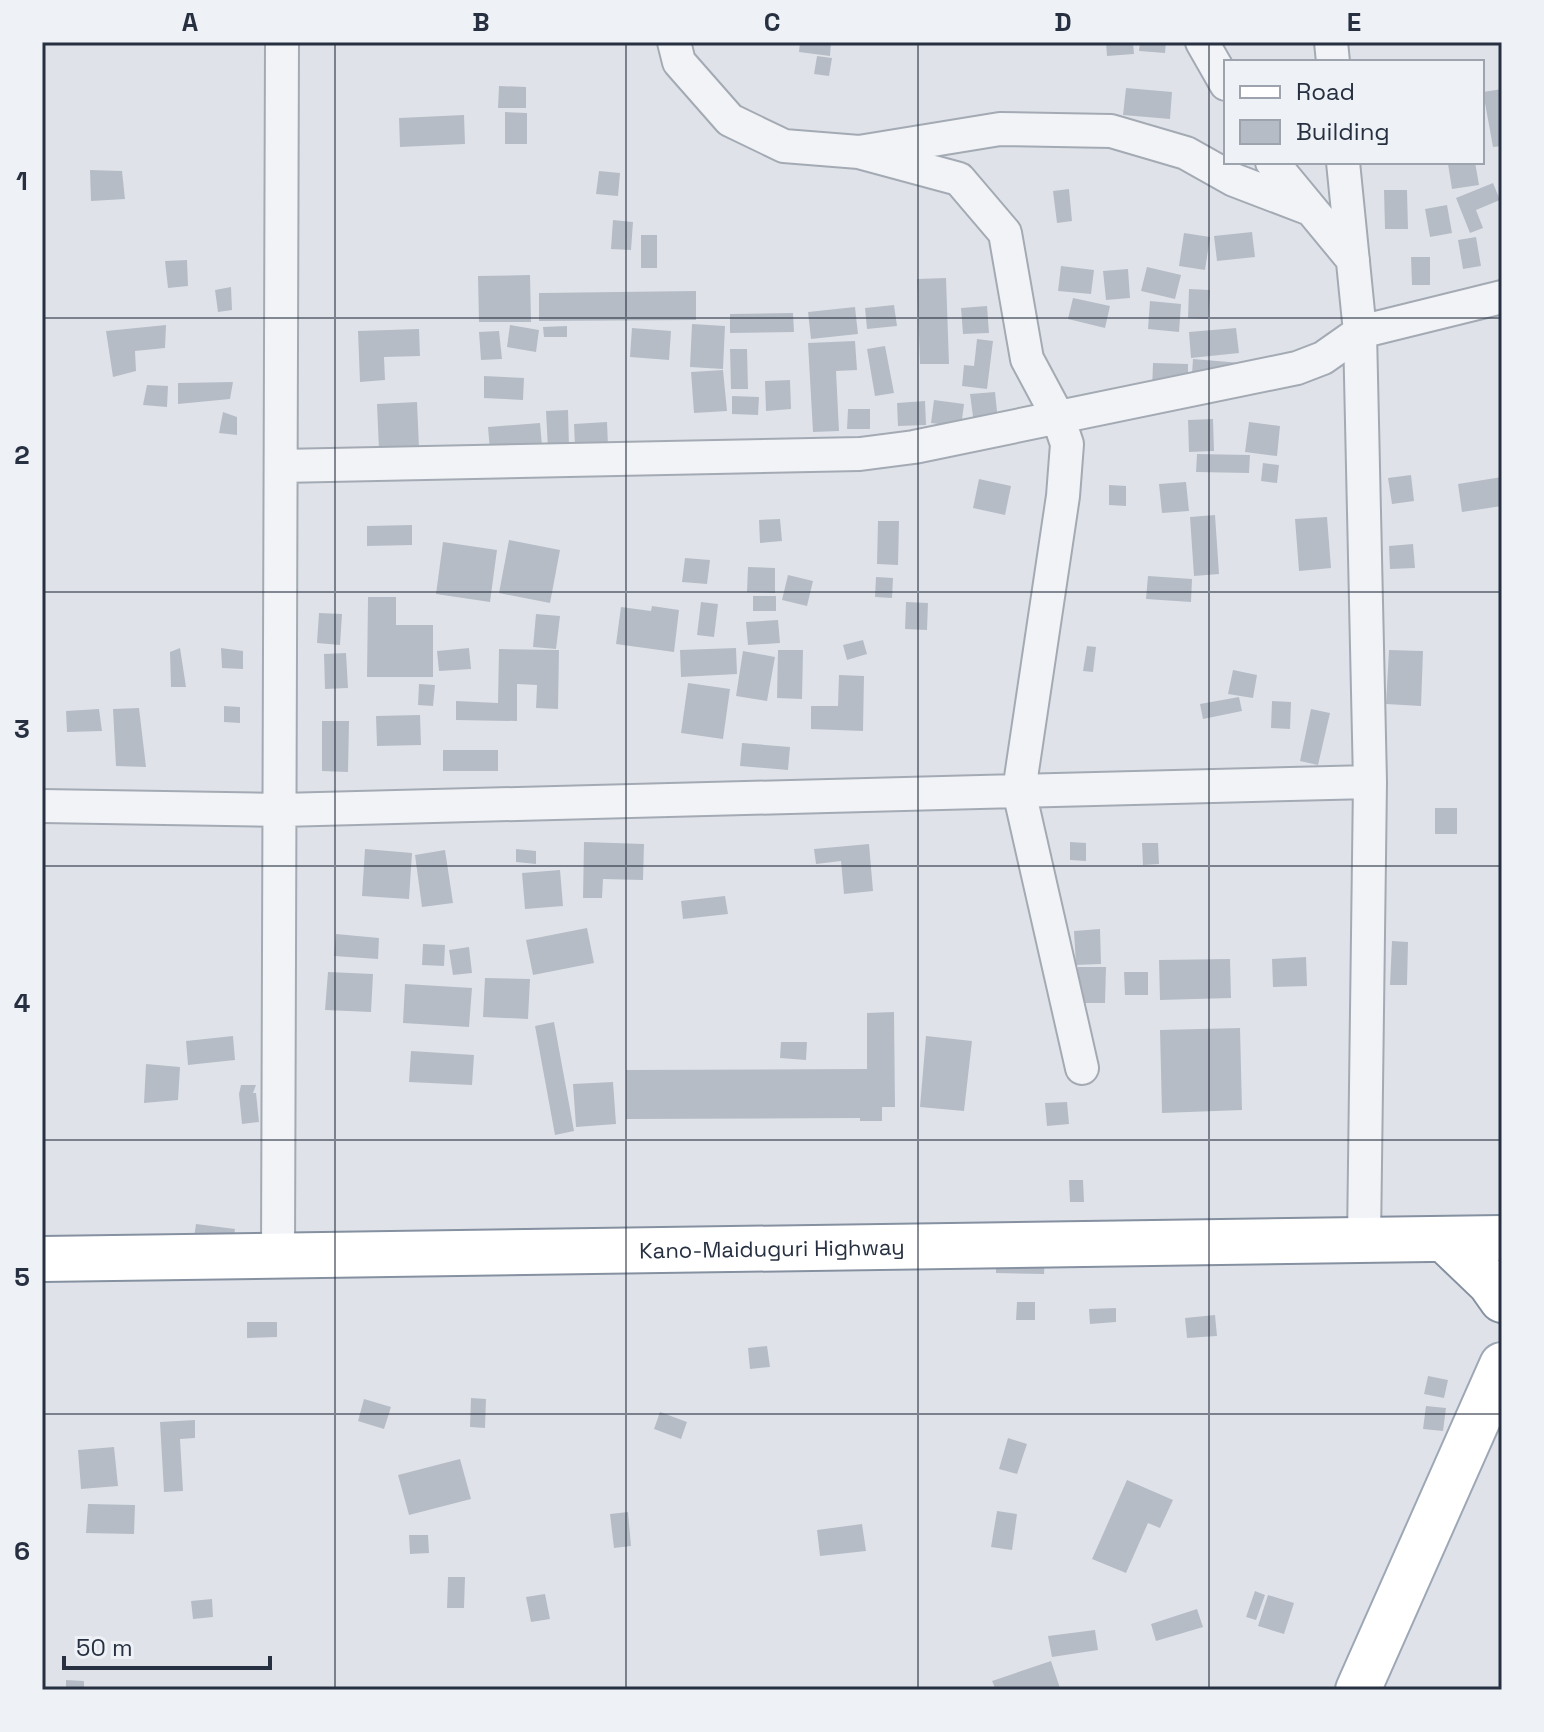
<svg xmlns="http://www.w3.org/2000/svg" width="1544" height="1732" font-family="'Space Grotesk',sans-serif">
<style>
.building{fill:#b6bcc6}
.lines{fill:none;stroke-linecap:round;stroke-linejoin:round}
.street-casing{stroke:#a4aab3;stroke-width:36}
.primary-casing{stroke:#9da7b5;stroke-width:48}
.highway-casing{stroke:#8590a0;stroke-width:48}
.street{stroke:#f1f3f7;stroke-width:32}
.primary{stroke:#fff;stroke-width:44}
.highway{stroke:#fff;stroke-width:44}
.grid{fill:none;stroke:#273040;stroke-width:2;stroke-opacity:0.55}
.labels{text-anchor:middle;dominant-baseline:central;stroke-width:7;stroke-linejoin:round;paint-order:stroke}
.street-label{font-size:22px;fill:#273040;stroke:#eef1f6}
.neatline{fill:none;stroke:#273040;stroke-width:3}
.grid-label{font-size:26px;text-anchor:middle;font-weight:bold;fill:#273040}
</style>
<rect width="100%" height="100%" fill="#dfe3e9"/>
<path class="building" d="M800,42H831L830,56L799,52Z
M1106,42H1133L1134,54L1107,56Z
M1140,42H1166L1165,53L1139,51Z
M817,56L832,58L829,76L814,74Z
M499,86L526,87V108H498Z
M1126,88L1172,92L1170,119L1123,115Z
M1502,89V146L1493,147L1483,92Z
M505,112L527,113V144H505Z
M464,115L465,144L400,147L399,118Z
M1459,162H1475L1479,185L1452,189L1448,164Z
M90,170L122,171L125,199L91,201Z
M599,171L620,173L618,196L596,194Z
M1493,183L1500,200L1476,210L1483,228L1470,233L1456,198Z
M1069,189L1072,221L1057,223L1053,191Z
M1384,190H1407L1408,229H1385Z
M1447,205L1452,233L1430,237L1425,209Z
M613,220L633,222L631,250L611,249Z
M1252,232L1255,257L1217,261L1214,236Z
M1184,233L1210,237L1205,270L1179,266Z
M641,235H657V268H641Z
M1476,237L1481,266L1463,269L1458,240Z
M1411,257H1430V285H1412Z
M187,260L188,286L168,288L165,261Z
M1061,266L1094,270L1091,294L1058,291Z
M1147,267L1181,275L1175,299L1141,291Z
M1128,269L1130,298L1106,300L1103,271Z
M530,275L531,322H479L478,276Z
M946,278L949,364H920L917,279Z
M231,287L232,310L218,312L215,290Z
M1189,289L1210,290L1208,319L1188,318Z
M696,291V320L539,321V293Z
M1073,298L1110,306L1105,328L1068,319Z
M1150,301L1181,304L1179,332L1148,329Z
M894,305L897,326L867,329L865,308Z
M987,306L989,333L963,334L961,308Z
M855,307L858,334L811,339L808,312Z
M793,313L794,332L730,333V314Z
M692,324L725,326L723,369L690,367Z
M166,325L165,348L135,351L136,371L113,377L106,331Z
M510,325L539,330L536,352L507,347Z
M567,326V337H544L543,327Z
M632,328L671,331L669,360L630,357Z
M1236,328L1239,353L1191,358L1189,332Z
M419,329L420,356L384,357L385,380L360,382L358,331Z
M499,331L502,359L481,360L479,332Z
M977,339L993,341L987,389L962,386L964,365L974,366Z
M855,341L857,370L836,371L839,431L813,432L808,343Z
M885,346L894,393L875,396L867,349Z
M730,349H747L748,389H731Z
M1193,359L1241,363L1191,388Z
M1153,363L1188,364V391L1152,390Z
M723,370L727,411L694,413L691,372Z
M484,376L524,378L523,400L484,398Z
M790,380L791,409L766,411L765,381Z
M233,382L230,399L178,404V383Z
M147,385L168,386L167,407L143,405Z
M995,392L998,421L974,424L970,394Z
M732,396L759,397L758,415L732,414Z
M934,400L964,404L961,427L931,423Z
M925,401L926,425L898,426L897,403Z
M417,402L419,448L379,450L377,404Z
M848,409H870V429H847Z
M568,410L569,448L548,449L546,411Z
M223,412L237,417V435L219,433Z
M1213,419L1214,451L1189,452L1188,420Z
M607,422L608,446L575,447L574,424Z
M1249,422L1280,426L1277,456L1245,452Z
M540,423L542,446L490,451L488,427Z
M1197,454L1250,455L1249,473L1196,472Z
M1263,463L1279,465L1277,483L1261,481Z
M1411,475L1414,501L1392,504L1388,478Z
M1502,477V506L1462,512L1458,484Z
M979,479L1011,486L1005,515L973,508Z
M1186,482L1189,511L1162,513L1159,484Z
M1109,485L1126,486V506L1109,505Z
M1215,515L1219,574L1194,576L1190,517Z
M1327,517L1331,568L1299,571L1295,519Z
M780,519L782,541L760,543L759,520Z
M878,521H899L898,565L877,564Z
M412,525V545L367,546V526Z
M509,540L560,550L550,603L499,593Z
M443,542L497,550L490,602L436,594Z
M1413,544L1415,568L1390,569L1389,546Z
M685,558L710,560L707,584L682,582Z
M748,567L775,568V593L747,592Z
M788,575L813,581L807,606L782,600Z
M1148,576L1192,579L1191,602L1146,599Z
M876,577L893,578L892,598L875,597Z
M753,596H776V611H753Z
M368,597H396V625H433V677H367Z
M701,602L718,604L714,637L697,635Z
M906,602L928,603L927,630L905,629Z
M652,606L679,610L674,652L616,644L621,607L651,611Z
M319,613L342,614L340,645L317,643Z
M536,614L560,616L556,649L533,647Z
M778,620L780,643L748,645L746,622Z
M863,640L867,654L847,660L843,645Z
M1087,646L1096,647L1093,672L1083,671Z
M180,648L186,687H171L170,652Z
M221,648L243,651V669L222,668Z
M469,648L471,669L439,671L437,651Z
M736,648L737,674L681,677L680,650Z
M499,649L559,650L558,709L536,708L537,685L517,684V721L456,720V701L498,703Z
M778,650H803L802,699L777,698Z
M1389,650L1423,651L1421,706L1386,704Z
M743,651L775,657L767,701L736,696Z
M346,653L348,688L325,689L324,654Z
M1233,670L1257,675L1253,698L1228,694Z
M839,675L864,676L863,731L811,729V706H838Z
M688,683L730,689L723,739L681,733Z
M419,684L435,685L433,706L418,705Z
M1239,697L1242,711L1203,719L1200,704Z
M1272,701L1291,702L1290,729L1271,728Z
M224,706L240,707V723L224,722Z
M139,708L146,767L116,766L113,709Z
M99,709L102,731L67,732L66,711Z
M1311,709L1330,713L1318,765L1300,761Z
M420,715L421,745L377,746L376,716Z
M322,721H349L348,772L322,771Z
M742,743L790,747L788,770L740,766Z
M443,750H498V771H443Z
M1435,808H1457V834H1435Z
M584,842L644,844L643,880L603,879L602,898H583Z
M1070,842L1086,843V861L1070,860Z
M1142,843H1158L1159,864L1143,865Z
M869,844L873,891L844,894L841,861L816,864L814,849Z
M365,849L412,853L409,899L362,896Z
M516,849L536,851V864L516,862Z
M445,850L453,903L422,907L415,855Z
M560,870L563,906L525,909L522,873Z
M725,896L728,914L683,919L681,901Z
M587,928L594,963L533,975L526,940Z
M1100,929L1101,964L1076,965L1074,931Z
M336,934L379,938L378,959L334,956Z
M1392,941L1408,942L1407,985H1390Z
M423,944L445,945L444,966L422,965Z
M469,947L472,973L453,975L449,950Z
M1306,957L1307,986L1273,987L1272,959Z
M1230,959L1231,998L1160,1000L1159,960Z
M1078,967H1106L1105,1003H1077Z
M328,972L373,974L371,1012L325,1010Z
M1124,972H1148V995H1125Z
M485,978L530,979L528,1019L483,1017Z
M405,984L472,988L469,1027L403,1023Z
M894,1012L895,1107H882V1121H860V1118L626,1119V1070L867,1069V1013Z
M554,1022L574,1131L555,1135L535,1026Z
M1240,1028L1242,1110L1162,1113L1160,1030Z
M233,1036L235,1060L188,1065L186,1041Z
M926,1036L972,1041L964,1111L920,1107Z
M781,1042H807L806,1060L780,1058Z
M411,1051L474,1055L472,1085L409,1082Z
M146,1064L180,1067L178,1100L144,1103Z
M613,1082L616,1124L576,1127L573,1084Z
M241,1085H256L253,1093H256L259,1122L242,1124L239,1094Z
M1067,1102L1069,1124L1047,1126L1045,1103Z
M1069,1180H1083L1084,1202H1070Z
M196,1224L235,1229L232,1250L193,1244Z
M996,1256L1045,1257L1044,1274L996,1273Z
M1017,1302H1035V1320H1016Z
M1116,1308V1322L1090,1324L1089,1309Z
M1215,1315L1217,1336L1187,1338L1185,1318Z
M247,1322H277V1337L247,1338Z
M767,1346L770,1367L750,1369L748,1348Z
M1428,1376L1448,1380L1444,1398L1424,1394Z
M471,1398L486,1399L485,1428L470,1427Z
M364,1399L391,1407L384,1429L358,1421Z
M1426,1406L1446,1408L1443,1431L1423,1429Z
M660,1412L687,1422L681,1439L654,1429Z
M195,1420V1438L180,1439L183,1491L164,1492L160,1422Z
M1008,1438L1027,1444L1017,1474L999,1469Z
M114,1447L118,1486L81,1489L78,1450Z
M460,1459L471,1499L409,1515L398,1475Z
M1127,1480L1173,1500L1160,1528L1148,1523L1126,1573L1092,1559Z
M88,1504L135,1505L134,1534L86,1533Z
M997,1511L1017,1514L1012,1550L991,1547Z
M628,1512L631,1546L614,1548L610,1514Z
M862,1524L866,1551L820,1556L817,1530Z
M409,1535H428L429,1553L410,1554Z
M448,1577H465L464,1608H447Z
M1255,1591L1265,1595L1256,1620L1246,1617Z
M545,1594L550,1619L531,1622L526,1597Z
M1268,1595L1294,1603L1284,1634L1258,1626Z
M212,1599L213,1617L193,1619L191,1601Z
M1197,1609L1203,1627L1156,1641L1151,1624Z
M1095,1630L1098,1650L1052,1657L1048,1636Z
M1051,1661L1060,1688L1054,1690H996L992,1681Z
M66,1680L84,1681V1690H66Z"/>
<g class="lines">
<defs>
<path id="street" d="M674,42L679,62L730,120L784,146L859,152L1000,129L1111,131L1186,153L1234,180L1310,209
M1202,42L1226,84
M1331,42L1333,62
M859,152L959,179L1005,233L1027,359L1058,417L1067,444L1063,496L1019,791L1082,1068
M1272,162L1353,260
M1343,162L1360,332L1370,782L1364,1240
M281,466L860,454L914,447L1297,368L1323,358L1360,332L1502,297
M42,806L281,810L1370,782
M278,1256L282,42"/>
<path id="primary" d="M1358,1690L1502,1365"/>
<g id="highway">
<path d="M1444,1239L1490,1283L1502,1300"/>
<path id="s1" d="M42,1259L1502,1238"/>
</g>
</defs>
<use href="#street" class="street-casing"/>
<use href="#primary" class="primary-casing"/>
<use href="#highway" class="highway-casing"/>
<use href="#street" class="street"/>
<use href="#primary" class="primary"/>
<use href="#highway" class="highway"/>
</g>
<path class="grid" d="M335,42V1690M626,42V1690M918,42V1690M1209,42V1690M42,318H1502M42,592H1502M42,866H1502M42,1140H1502M42,1414H1502"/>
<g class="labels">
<g class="street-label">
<text stroke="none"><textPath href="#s1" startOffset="730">Kano-Maiduguri Highway</textPath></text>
</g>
</g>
<rect width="1544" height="1732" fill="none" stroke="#eef1f6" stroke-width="88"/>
<rect x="1224" y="60" width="260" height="104" fill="#eef1f6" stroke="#9ea4ad" stroke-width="2"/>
<rect x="1240" y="86" width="40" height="12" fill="#ffffff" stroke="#9ea4ad" stroke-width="2"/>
<text x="1296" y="100" font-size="24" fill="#273040">Road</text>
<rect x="1240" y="120" width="40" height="24" fill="#b6bcc6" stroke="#9ea4ad" stroke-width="2"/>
<text x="1296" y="140" font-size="24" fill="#273040">Building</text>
<path d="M64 1656v12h206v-12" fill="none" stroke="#273040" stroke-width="4"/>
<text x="76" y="1656" font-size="24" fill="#273040" stroke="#eef1f6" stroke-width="6" paint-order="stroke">50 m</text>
<rect x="44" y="44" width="1456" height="1644" class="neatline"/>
<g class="grid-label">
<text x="190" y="31">A</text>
<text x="481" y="31">B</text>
<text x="772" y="31">C</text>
<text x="1063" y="31">D</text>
<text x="1354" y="31">E</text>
<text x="22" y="190">1</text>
<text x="22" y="464">2</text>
<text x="22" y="738">3</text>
<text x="22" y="1012">4</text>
<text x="22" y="1286">5</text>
<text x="22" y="1560">6</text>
</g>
</svg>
